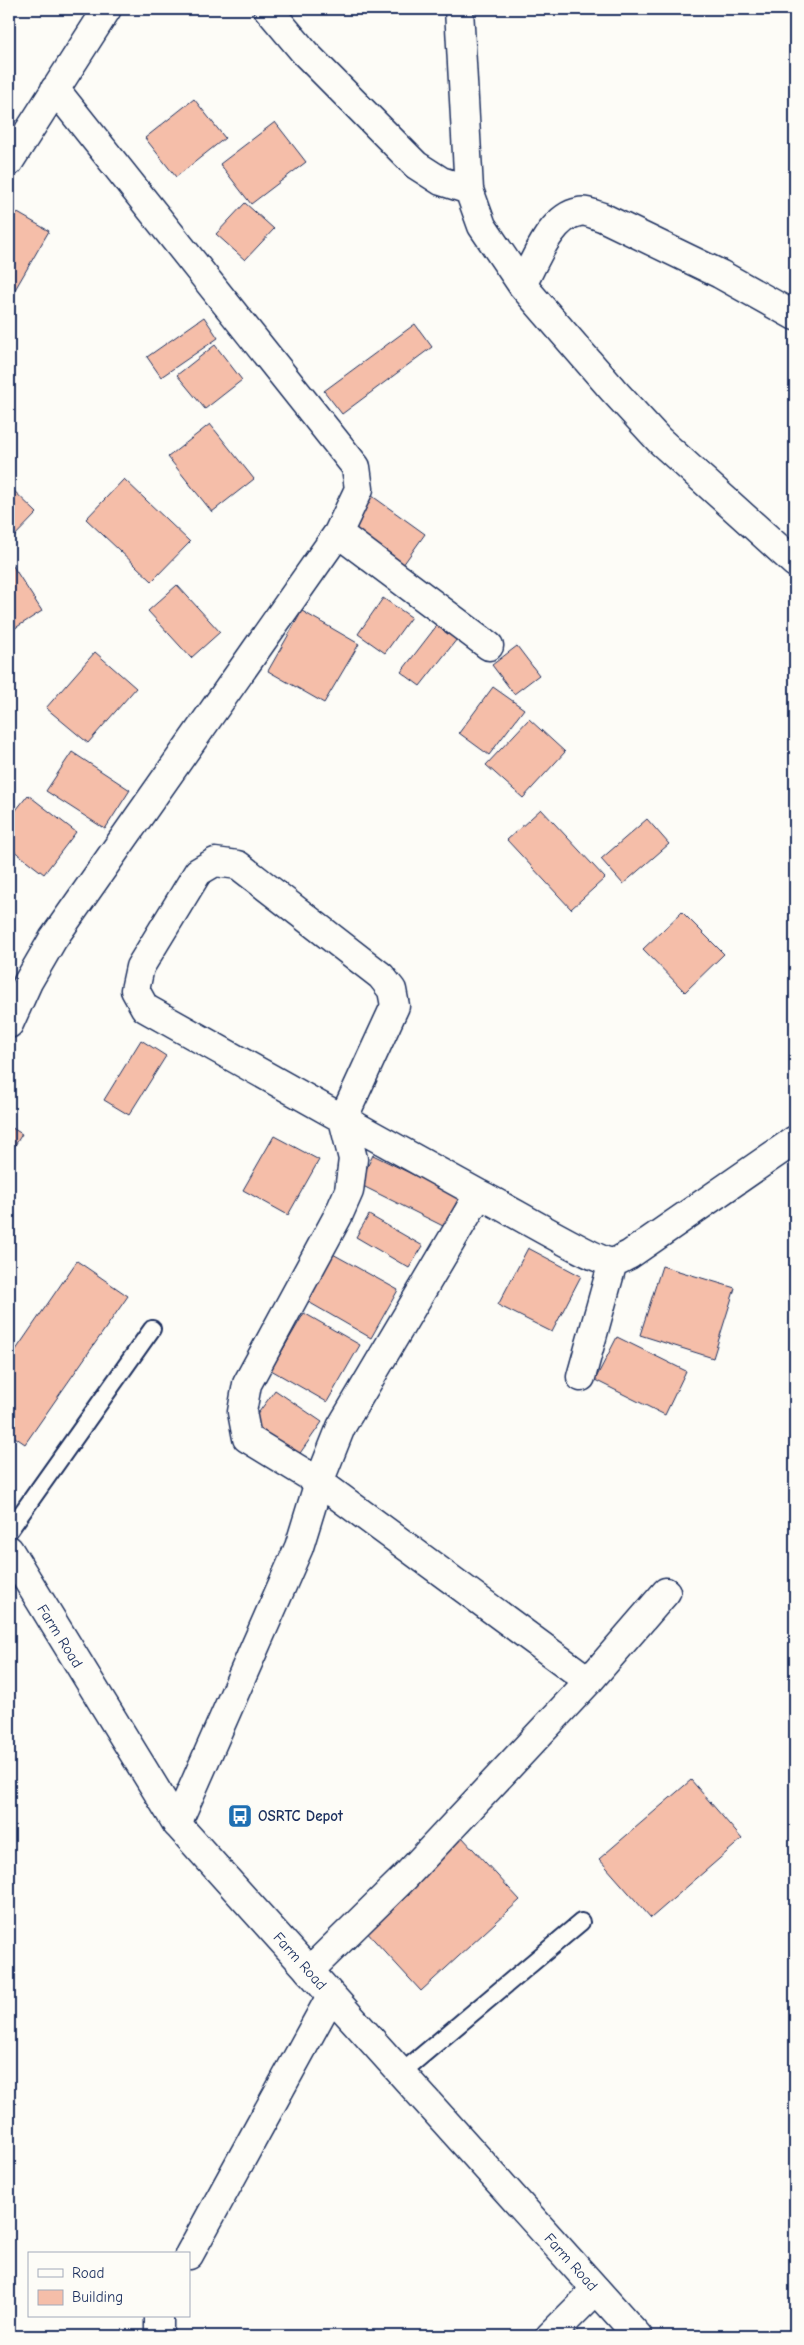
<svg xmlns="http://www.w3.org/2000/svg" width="804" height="2345" font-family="'Comic Neue',sans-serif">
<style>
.building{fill:#f5bea9;stroke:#1b2f5e}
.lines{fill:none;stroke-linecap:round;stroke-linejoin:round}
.service-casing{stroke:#1b2f5e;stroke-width:20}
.minor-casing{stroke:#1b2f5e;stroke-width:31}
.secondary-casing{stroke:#1b2f5e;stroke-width:31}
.service{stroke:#fdfcf7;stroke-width:16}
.minor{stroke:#fdfcf7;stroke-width:28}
.secondary{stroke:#fdfcf7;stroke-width:28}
.labels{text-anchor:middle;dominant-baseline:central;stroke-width:5;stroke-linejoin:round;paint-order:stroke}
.street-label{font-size:15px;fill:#1b2f5e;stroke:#fdfcf7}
.poi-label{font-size:15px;font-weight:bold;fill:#1b2f5e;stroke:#fdfcf7;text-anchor:start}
</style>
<rect width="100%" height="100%" fill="#fdfcf7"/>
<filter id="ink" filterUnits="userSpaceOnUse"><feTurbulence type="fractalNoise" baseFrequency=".02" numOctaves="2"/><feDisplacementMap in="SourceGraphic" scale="10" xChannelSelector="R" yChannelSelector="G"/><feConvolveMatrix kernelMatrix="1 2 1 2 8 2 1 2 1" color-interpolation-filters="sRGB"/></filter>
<g filter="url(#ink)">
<path class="building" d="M194,99L225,138L176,177L145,138Z
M275,122L306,162L251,204L220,164Z
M245,203L274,229L245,260L216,234Z
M9,208L49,231L9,300Z
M204,317L218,338L161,377L147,357Z
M415,324L432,347L342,414L324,391Z
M215,345L242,380L205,409L177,375Z
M210,424L254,479L212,512L168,457Z
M124,479L190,542L152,581L86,519Z
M9,486L37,513L9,542Z
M368,493L425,534L403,565L348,529Z
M9,560L42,611L9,632Z
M177,585L220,632L191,658L148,611Z
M383,598L411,617L385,653L358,634Z
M302,611L359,644L324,703L268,671Z
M438,624L457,639L420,686L401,672Z
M517,646L539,675L514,694L492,665Z
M95,652L136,688L88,743L46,708Z
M493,687L524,709L489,755L459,733Z
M529,719L565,752L523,798L486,765Z
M72,752L130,790L105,829L46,791Z
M28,795L76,832L44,874L9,847V819Z
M541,809L605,878L571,909L507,840Z
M647,819L669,844L623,884L601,859Z
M682,912L724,954L685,992L643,949Z
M141,1040L166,1056L129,1115L104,1100Z
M9,1126L22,1134L9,1155Z
M274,1136L319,1160L288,1215L243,1190Z
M373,1155L459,1197L445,1227L359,1184Z
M369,1215L423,1246L409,1268L356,1237Z
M528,1248L581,1276L552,1332L498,1305Z
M331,1253L398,1290L371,1338L305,1300Z
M77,1261L128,1296L25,1444L9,1433V1360Z
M662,1266L735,1288L713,1358L640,1335Z
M304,1313L360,1345L327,1402L271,1370Z
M617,1337L686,1371L665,1415L595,1380Z
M275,1390L322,1422L298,1456L251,1423Z
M691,1780L742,1839L651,1918L599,1859Z
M462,1837L520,1900L421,1991L363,1928Z"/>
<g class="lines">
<defs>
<path id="service" d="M9,1531L152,1329
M401,2073L581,1922"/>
<path id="minor" d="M268,9L305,53L416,165L441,181L469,190L482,226L522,285L613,390L659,440L795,563
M459,9L469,190
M9,162L107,9
M522,285C535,262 550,217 579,212C586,210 595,215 602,217L720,274L795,316
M338,533L489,646
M9,1024L28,982L53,939L338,533L359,489L356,467L55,89
M479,1194L343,1119L395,1006L392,990L381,976L238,865L215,862L198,872L140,967L135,990L145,1008L343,1119L353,1159L349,1191L338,1216L247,1384L242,1412L247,1438L319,1482L589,1681
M581,1377L613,1262
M177,1824L299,1547L319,1482L341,1427L479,1194C502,1205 599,1264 614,1262C619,1261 624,1257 629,1255L795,1140
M309,1971L405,1877L589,1681L666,1592
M189,2255L331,1996
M159,2316V2336
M550,2336L596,2290"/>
<path id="secondary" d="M9,1550L177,1824L638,2336"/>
</defs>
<use href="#service" class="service-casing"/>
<use href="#minor" class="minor-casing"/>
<use href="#secondary" class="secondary-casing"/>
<use href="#service" class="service"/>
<use href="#minor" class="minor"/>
<use href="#secondary" class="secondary"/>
</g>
</g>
<defs>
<symbol id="bus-square" viewBox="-11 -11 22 22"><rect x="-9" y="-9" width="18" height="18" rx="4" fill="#1f6fb2" stroke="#fdfcf7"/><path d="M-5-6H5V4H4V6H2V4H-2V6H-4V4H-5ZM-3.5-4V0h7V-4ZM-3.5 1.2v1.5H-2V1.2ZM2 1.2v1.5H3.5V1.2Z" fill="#fff"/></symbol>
</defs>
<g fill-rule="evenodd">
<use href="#bus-square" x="226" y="1802" width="28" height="28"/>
</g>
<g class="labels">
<g class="street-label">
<text transform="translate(60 1636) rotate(58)">Farm Road</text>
<text transform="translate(300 1961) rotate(48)">Farm Road</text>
<text transform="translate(571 2262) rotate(48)">Farm Road</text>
</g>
<g class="poi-label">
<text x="258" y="1816">OSRTC Depot</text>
</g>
</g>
<rect width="804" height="2345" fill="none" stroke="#fdfcf7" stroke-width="30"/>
<rect x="15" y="15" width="774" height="2315" fill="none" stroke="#1b2f5e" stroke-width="2" filter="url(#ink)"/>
<rect x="28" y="2252" width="162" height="65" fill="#fdfcf7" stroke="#a3aaba"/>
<rect x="38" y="2269" width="25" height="8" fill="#fdfcf7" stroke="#a3aaba"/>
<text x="72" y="2278" font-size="15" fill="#1b2f5e">Road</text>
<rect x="38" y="2290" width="25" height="15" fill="#f5bea9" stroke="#a3aaba"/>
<text x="72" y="2302" font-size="15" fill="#1b2f5e">Building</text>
</svg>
